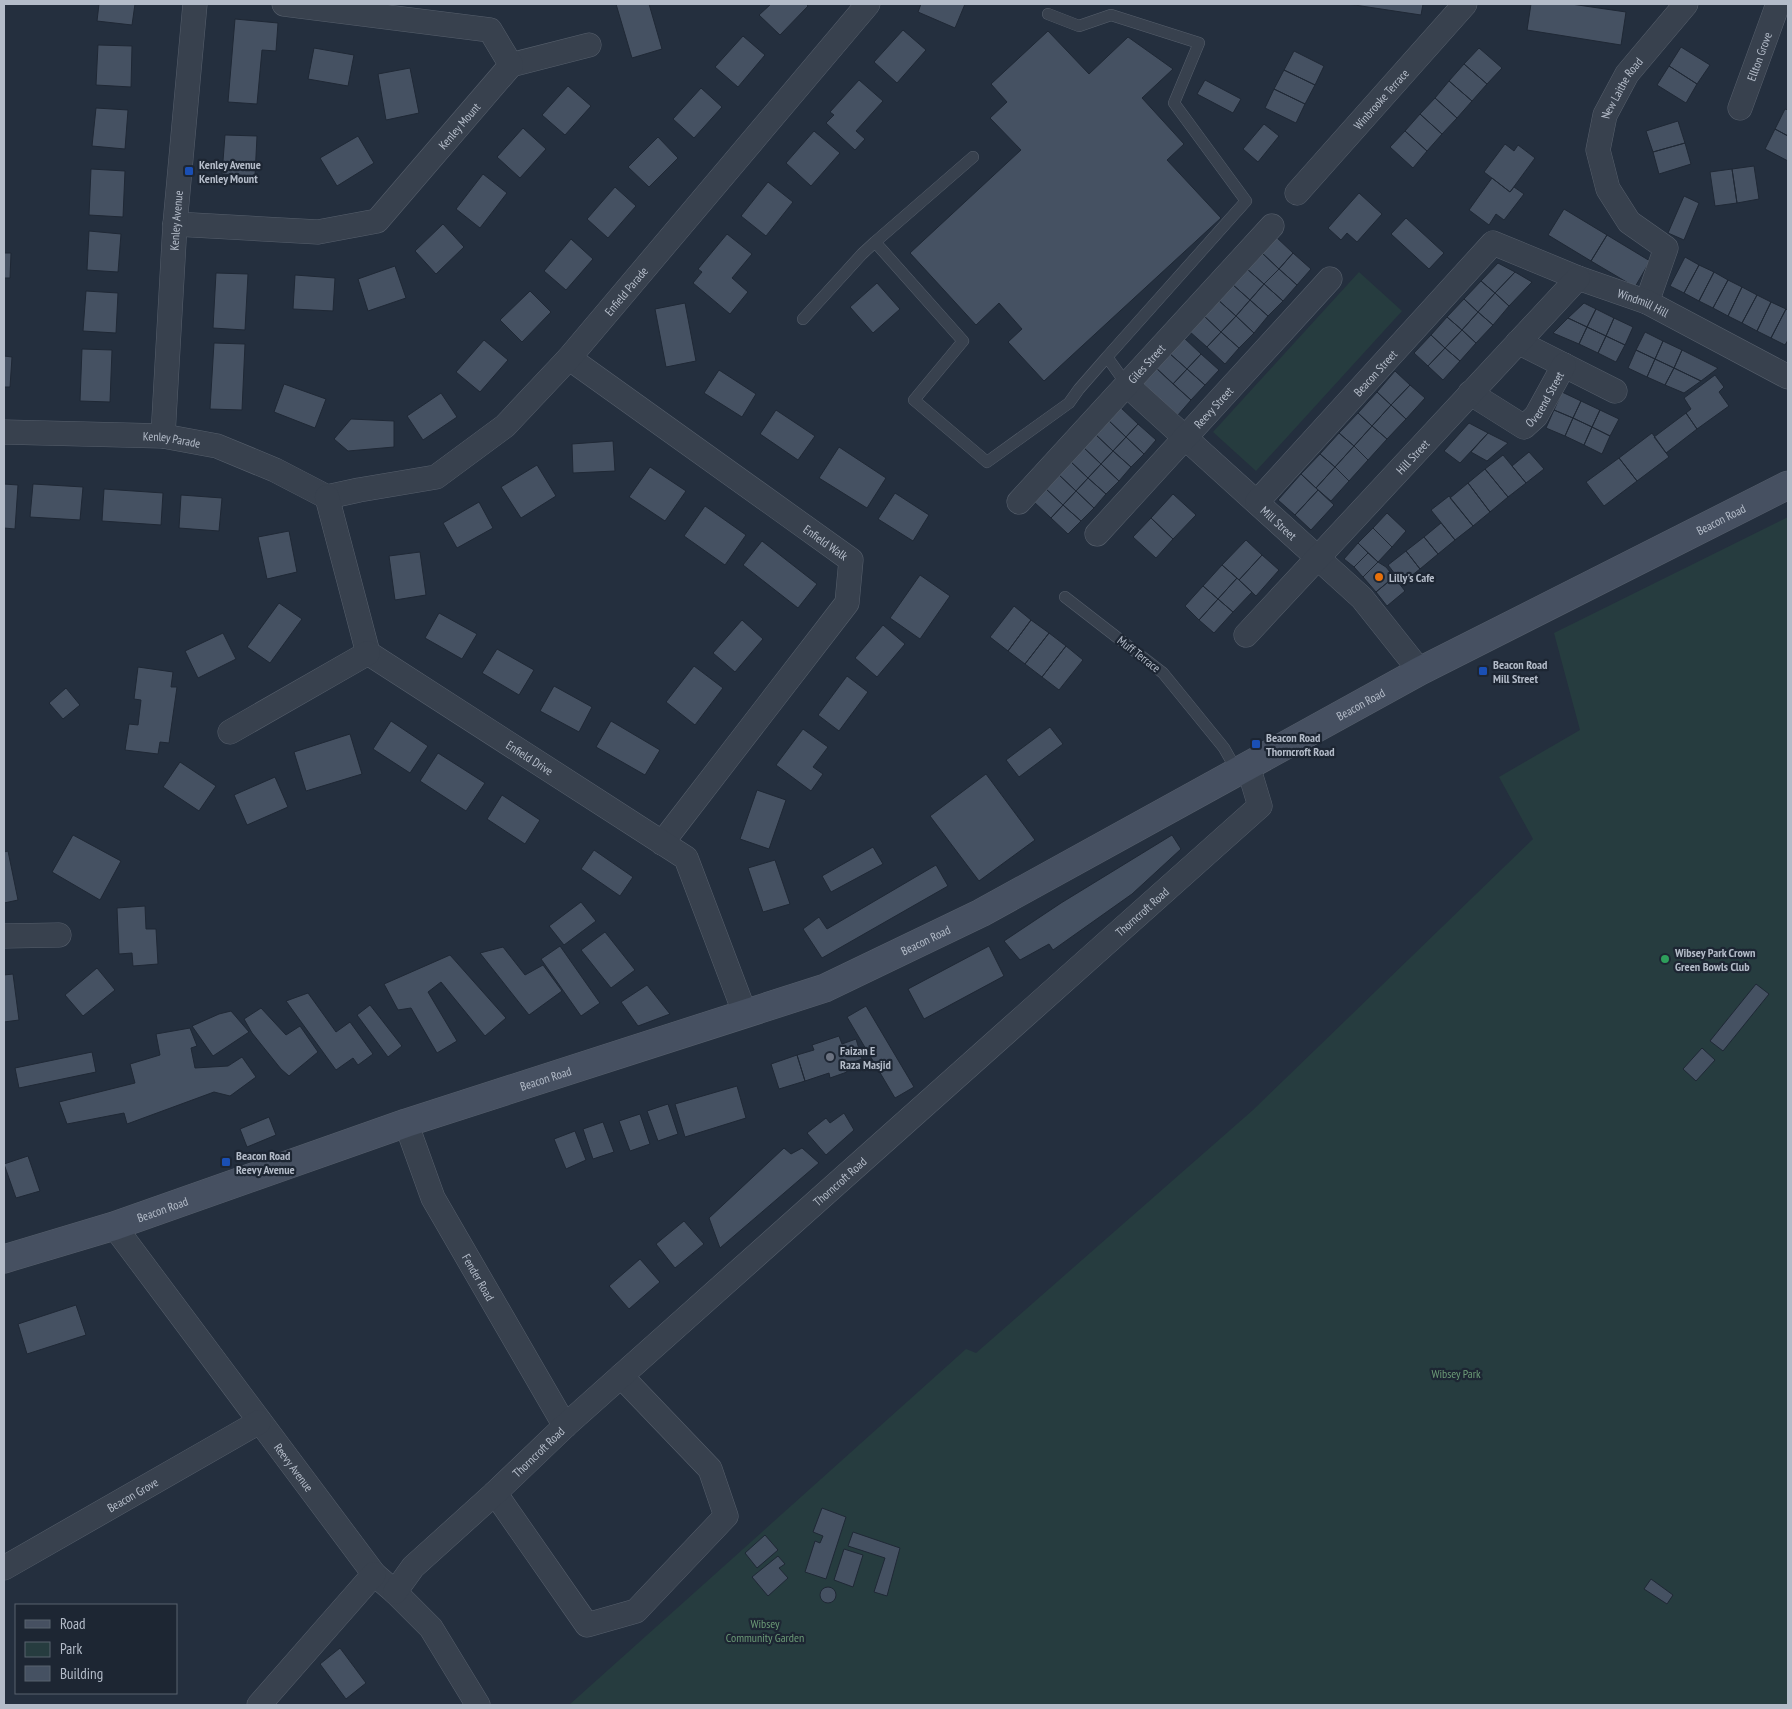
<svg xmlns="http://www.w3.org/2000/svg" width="1792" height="1709" font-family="'PT Sans Narrow',sans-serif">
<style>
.green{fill:#263c3f}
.building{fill:#455162;stroke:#1f2835}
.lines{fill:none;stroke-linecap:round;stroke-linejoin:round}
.service-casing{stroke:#565f6c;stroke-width:12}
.minor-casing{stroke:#565f6c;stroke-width:25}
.secondary-casing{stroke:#565f6c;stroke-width:29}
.service{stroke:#38414e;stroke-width:11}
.minor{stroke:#38414e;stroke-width:24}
.secondary{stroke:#465061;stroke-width:28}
.transit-dot{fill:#1a4fb4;stroke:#1d2633;stroke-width:2}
.food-dot{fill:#e8710a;stroke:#1d2633;stroke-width:2}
.leisure-dot{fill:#2e9e5b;stroke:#1d2633;stroke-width:2}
.worship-dot{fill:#6b7280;stroke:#1d2633;stroke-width:2}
.labels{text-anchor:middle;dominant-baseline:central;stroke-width:4.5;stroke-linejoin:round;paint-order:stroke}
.street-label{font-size:12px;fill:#b4bcc9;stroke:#1d2633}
.poi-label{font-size:12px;font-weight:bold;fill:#b4bcc9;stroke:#1d2633;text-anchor:start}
.park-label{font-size:12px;fill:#6b9a76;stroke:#1d2633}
</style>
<rect width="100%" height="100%" fill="#242f3e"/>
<path class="green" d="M1359,272L1402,311L1256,471L1213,432Z
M1788,517V1705H569L966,1349L976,1353L1253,1110L1533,839L1499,777L1580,730L1554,633Z"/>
<path class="building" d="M99,4H135L132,25L97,21Z
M616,4H649L662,49L632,58Z
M771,4H806L808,6L780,35L759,15Z
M921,4H965L955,28L918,12Z
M1348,4H1423L1421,15Z
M1531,4H1571L1626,12L1621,45L1527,30Z
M235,19L278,23L276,51L262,50L257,104L228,102Z
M903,30L926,50L897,83L874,62Z
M1048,31L1089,74L1128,37L1173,69L1142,98L1184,144L1167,160L1221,218L1044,381L1008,342L1022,329L999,303L976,325L910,253L1021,150L990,118L1007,102L991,84Z
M743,36L765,55L738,87L715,67Z
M98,45L132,46L131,87L96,85Z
M1681,47L1710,65L1697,84L1669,66Z
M314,48L354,55L348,86L308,79Z
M1479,48L1502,68L1487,84L1464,64Z
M1294,51L1324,66L1315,85L1284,70Z
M1464,64L1487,84L1472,101L1449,81Z
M1669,66L1697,84L1686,103L1657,85Z
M410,68L419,113L386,120L378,74Z
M1284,70L1315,85L1305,104L1274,89Z
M859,80L883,101L856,131L865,139L855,150L826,123L834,115L830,112Z
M1205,80L1241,99L1233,113L1197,94Z
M1449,81L1472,101L1457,118L1435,98Z
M568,86L591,106L565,135L542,115Z
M701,88L722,107L694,138L673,119Z
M1274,89L1305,104L1296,123L1265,108Z
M1435,98L1457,118L1442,134L1420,114Z
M96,108L128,110L125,149L92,146Z
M1785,109L1788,110V136L1775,129Z
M1420,114L1442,134L1427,151L1405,131Z
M1678,121L1685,143L1653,152L1646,131Z
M1264,124L1279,136L1258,162L1243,149Z
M523,128L546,149L520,178L497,157Z
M1775,129L1788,136V161L1765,149Z
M814,131L840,153L811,186L786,163Z
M1405,131L1427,151L1413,168L1390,147Z
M225,135L257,136L255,176L222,174Z
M358,136L374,163L337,186L320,158Z
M658,137L678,158L649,187L628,167Z
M1685,143L1691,164L1659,174L1653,152Z
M1505,144L1514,151L1518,145L1535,158L1510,192L1484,172Z
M1754,166L1759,199L1737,203L1732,169Z
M91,169L125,171L123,217L89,215Z
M1732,169L1737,203L1715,206L1710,172Z
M483,174L507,193L480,228L456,209Z
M1492,178L1510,192L1514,187L1524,194L1504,220L1496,214L1489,225L1469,210Z
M768,182L793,202L766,236L741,216Z
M615,187L636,206L608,238L587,219Z
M1359,193L1382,214L1357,242L1347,233L1341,240L1328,228Z
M1684,196L1699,203L1684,240L1668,233Z
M1564,209L1607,235L1591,261L1548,235Z
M1406,218L1444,253L1429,269L1391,234Z
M443,224L464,247L436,274L415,251Z
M89,231L121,234L118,272L87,270Z
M727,234L752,254L732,278L748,292L730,314L693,283L702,272L698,269Z
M1607,235L1650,261L1635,287L1591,261Z
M1275,236L1293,253L1279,269L1261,252Z
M571,239L593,259L566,290L544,271Z
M1261,252L1279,269L1264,284L1246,268Z
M4,253H11L10,278H4Z
M1293,253L1311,269L1297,285L1279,269Z
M1685,257L1699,265L1684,293L1670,286Z
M1498,263L1515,272L1495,293L1481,281Z
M1699,265L1714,272L1699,301L1684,293Z
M395,266L406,298L368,311L358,279Z
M1246,268L1264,284L1250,300L1232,284Z
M1279,269L1297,285L1283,301L1264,284Z
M1515,272L1532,282L1509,306L1495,293Z
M1714,272L1728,280L1713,308L1699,301Z
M216,273L248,274L245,330L213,328Z
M295,275L335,278L333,311L293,309Z
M1728,280L1742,287L1728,316L1713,308Z
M1481,281L1495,293L1478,312L1464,299Z
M877,283L900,309L873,333L850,307Z
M1232,284L1250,300L1236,316L1217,299Z
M1264,284L1283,301L1268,316L1250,300Z
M1742,287L1757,295L1742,323L1728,316Z
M86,291L118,293L116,333L83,331Z
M530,291L551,312L522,342L500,320Z
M1495,293L1509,306L1493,325L1478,312Z
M1757,295L1771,302L1757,331L1742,323Z
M1217,299L1236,316L1221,332L1203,315Z
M1464,299L1478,312L1462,330L1447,317Z
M1250,300L1268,316L1254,333L1236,316Z
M1771,302L1786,309L1771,338L1757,331Z
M685,303L696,361L666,367L655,309Z
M1584,303L1596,309L1587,327L1568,318Z
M1596,309L1614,318L1606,336L1587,327Z
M1786,309L1788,311V340L1785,345L1771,338Z
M1478,312L1493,325L1476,343L1462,330Z
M1203,315L1221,332L1207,347L1189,331Z
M1236,316L1254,333L1239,348L1221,332Z
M1447,317L1462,330L1445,348L1431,335Z
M1568,318L1587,327L1579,344L1553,333Z
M1614,318L1633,327L1625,345L1606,336Z
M1587,327L1606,336L1598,353L1579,344Z
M1462,330L1476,343L1460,361L1445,348Z
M1221,332L1239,348L1225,364L1207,347Z
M1645,332L1663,341L1655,359L1636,350Z
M1431,335L1445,348L1428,366L1414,353Z
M1606,336L1625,345L1616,362L1598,353Z
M1183,337L1201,354L1187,369L1169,353Z
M484,340L508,360L480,392L456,372Z
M1663,341L1682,350L1674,368L1655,359Z
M214,343L245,344L242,410L210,409Z
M1445,348L1460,361L1443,380L1428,366Z
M82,349L112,350L110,402L80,401Z
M1636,350L1655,359L1647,377L1628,368Z
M1682,350L1718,368L1701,381L1674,368Z
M1169,353L1187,369L1173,384L1155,367Z
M1201,354L1219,370L1205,385L1187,369Z
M4,356L12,357L10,387H4Z
M1655,359L1674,368L1665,385L1647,377Z
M1155,367L1191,400L1178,415L1141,383Z
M1674,368L1701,381L1684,393L1665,385Z
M1187,369L1205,385L1191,400L1173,384Z
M719,370L756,394L742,417L704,393Z
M1395,371L1410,385L1391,405L1377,392Z
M1715,375L1724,387L1719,392L1729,406L1697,429L1686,413L1691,409L1684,398Z
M284,384L326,399L315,428L274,412Z
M1410,385L1425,398L1406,419L1391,405Z
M1377,392L1391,405L1372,426L1358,413Z
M1562,392L1581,401L1573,418L1554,410Z
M441,393L457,417L423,440L407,416Z
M1581,401L1600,410L1592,427L1573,418Z
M1391,405L1406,419L1387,439L1372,426Z
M1120,407L1138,424L1126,437L1108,420Z
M776,410L815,436L798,460L760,434Z
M1554,410L1573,418L1565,436L1546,428Z
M1600,410L1619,419L1610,436L1592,427Z
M1358,413L1372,426L1354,446L1339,433Z
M1686,413L1697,429L1666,453L1654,437Z
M1573,418L1592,427L1584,445L1565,436Z
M351,419L394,421V447L348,451L334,439Z
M1108,420L1126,437L1113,451L1095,434Z
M1469,423L1488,433L1460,463L1444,451Z
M1138,424L1156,440L1144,454L1126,437Z
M1372,426L1387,439L1368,460L1354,446Z
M1592,427L1610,436L1602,454L1584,445Z
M1339,433L1354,446L1335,467L1320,454Z
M1488,433L1508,443L1487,461L1471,452Z
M1652,433L1669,457L1637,481L1619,458Z
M1095,434L1113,451L1101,464L1083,447Z
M1126,437L1144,454L1131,467L1113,451Z
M613,441L615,471L573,473L572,444Z
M1354,446L1368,460L1349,481L1335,467Z
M839,447L886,478L867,508L819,478Z
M1083,447L1101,464L1088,478L1070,461Z
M1113,451L1131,467L1119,481L1101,464Z
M1529,452L1544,469L1526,483L1512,466Z
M1320,454L1335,467L1316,488L1301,474Z
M1503,455L1526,483L1508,497L1485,469Z
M1619,458L1637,481L1604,506L1586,482Z
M1070,461L1088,478L1076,491L1058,474Z
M1101,464L1119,481L1106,494L1088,478Z
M537,465L556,496L521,518L501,487Z
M650,467L686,491L665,521L629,497Z
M1335,467L1349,481L1331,501L1316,488Z
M1485,469L1508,497L1490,512L1468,483Z
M1058,474L1076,491L1063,505L1045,488Z
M1301,474L1318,490L1295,515L1278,500Z
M1088,478L1106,494L1094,508L1076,491Z
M1468,483L1490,512L1473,526L1450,498Z
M4,484L18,485L15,529L4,528Z
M33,484L83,487L80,520L30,517Z
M1045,488L1063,505L1051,518L1033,501Z
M104,489L163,493L161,525L102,521Z
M1318,490L1334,505L1311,530L1295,515Z
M1076,491L1094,508L1081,521L1063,505Z
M895,493L929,515L913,541L878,519Z
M1173,494L1196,515L1173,539L1151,518Z
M181,495L222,498L219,531L179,528Z
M1449,496L1473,526L1455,540L1431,510Z
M479,502L493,528L457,548L443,523Z
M1063,505L1081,521L1068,534L1051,518Z
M705,506L746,535L725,565L684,536Z
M1387,513L1406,531L1392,547L1373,528Z
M1151,518L1173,539L1156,558L1133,537Z
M1441,523L1455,540L1438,554L1424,537Z
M1373,528L1392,547L1378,562L1358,543Z
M289,531L297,572L267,579L258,537Z
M1424,537L1438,554L1420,569L1406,551Z
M1246,540L1262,555L1239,580L1222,565Z
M762,541L817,584L798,608L743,565Z
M1358,543L1368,553L1354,567L1344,559Z
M1406,551L1420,569L1402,583L1388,565Z
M420,552L426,595L395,600L389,556Z
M1368,553L1378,562L1363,577L1354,567Z
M1262,555L1279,570L1256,596L1239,580Z
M1378,562L1386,567L1394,577L1376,592L1363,577Z
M1222,565L1237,578L1218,599L1203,586Z
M920,575L950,596L920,639L890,618Z
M1394,577L1405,591L1387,606L1376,592Z
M1237,578L1252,592L1233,612L1218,599Z
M1203,586L1218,599L1199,620L1185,606Z
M1218,599L1233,612L1214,633L1199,620Z
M279,603L302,619L270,663L247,647Z
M1014,606L1031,620L1008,651L990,637Z
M439,613L477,634L462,659L425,638Z
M742,620L763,639L735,672L713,653Z
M1031,620L1049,633L1025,664L1008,651Z
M883,625L905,644L877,677L855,658Z
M223,633L236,659L198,678L185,651Z
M1049,633L1066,646L1042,677L1025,664Z
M1066,646L1083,660L1059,690L1042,677Z
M497,649L534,670L519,695L482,673Z
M694,666L723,688L695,725L666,702Z
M138,667L173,672L171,687H177L169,743L160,742L158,754L125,750L129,724L138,725L141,700L134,699Z
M847,676L868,692L839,731L818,715Z
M554,686L592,707L579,732L540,711Z
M66,688L80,705L63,719L49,703Z
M391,721L428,746L410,773L373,749Z
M611,721L660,750L645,775L596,747Z
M1050,727L1063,744L1019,777L1006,760Z
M803,729L828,747L813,767L823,774L811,791L776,765Z
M350,734L362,774L306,791L294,752Z
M438,753L485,783L466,811L420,781Z
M180,762L216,786L199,811L163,787Z
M986,774L1035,840L979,881L930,816Z
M275,777L288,807L247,825L234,795Z
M757,790L786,800L769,849L740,839Z
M502,795L540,820L525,844L487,819Z
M73,835L121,861L100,900L52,872Z
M1172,835L1181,849L1132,894L1053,950L1049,944L1020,960L1004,941L1061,903Z
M873,847L883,864L831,892L822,876Z
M594,850L633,877L620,896L581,869Z
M8,851L18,900L4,903V852Z
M775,860L790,904L763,912L748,868Z
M936,865L948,886L822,958L803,929L819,917L827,929Z
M581,902L596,921L564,945L549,926Z
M145,906L146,929H156L158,964L133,966L132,953L119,954L117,908Z
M605,932L635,970L611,988L581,950Z
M560,946L600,1003L581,1016L541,959Z
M989,946L1004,976L924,1019L908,989Z
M503,947L525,975L543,965L562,991L529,1015L480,953Z
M450,955L506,1018L485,1036L441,982L428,992L457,1041L437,1053L411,1008L398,1010L384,984Z
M97,968L115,990L83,1016L65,995Z
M13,974L19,1020L4,1022V975Z
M1756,984L1769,994L1723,1051L1710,1041Z
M647,985L670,1014L638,1026L621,1002Z
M308,993L336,1032L350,1022L373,1054L358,1065L353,1058L336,1070L286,1001Z
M370,1005L402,1046L388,1057L357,1015Z
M866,1006L914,1087L895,1098L847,1017Z
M261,1008L286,1035L300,1026L318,1052L289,1076L281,1069L252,1033L244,1019Z
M231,1011L249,1032L213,1056L192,1026L219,1014Z
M190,1028L197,1046L191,1048L195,1068L228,1066L242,1057L256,1077L230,1096L214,1092L127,1124L124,1113L67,1124L59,1102L135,1083L130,1064L160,1055L156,1034Z
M839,1036L842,1044L856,1039L862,1059L845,1065L847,1072L830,1078L829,1073L805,1081L797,1055L814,1050L812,1045Z
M1702,1048L1715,1060L1696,1081L1683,1069Z
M92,1052L96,1072L19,1088L15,1068Z
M797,1055L805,1081L779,1089L771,1064Z
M737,1086L746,1118L685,1137L675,1104Z
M668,1104L678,1134L658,1141L647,1111Z
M844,1113L854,1130L826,1155L807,1133L826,1118L830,1123Z
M640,1114L650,1144L630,1151L619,1121Z
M269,1117L276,1135L247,1147L240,1129Z
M603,1122L614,1152L593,1159L583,1129Z
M575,1131L586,1160L566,1169L554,1139Z
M784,1148L791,1154L802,1148L819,1163L720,1248L709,1218Z
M28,1156L40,1191L16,1198L4,1164Z
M684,1221L704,1244L675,1268L656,1244Z
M640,1259L660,1282L629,1309L609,1286Z
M76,1305L86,1335L27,1354L18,1324Z
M822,1508L846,1517L826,1579L805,1572L815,1541L820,1543L823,1536L813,1532Z
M853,1532L900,1548L887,1596L874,1592L885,1558L848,1546Z
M765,1535L778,1550L757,1568L745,1553Z
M844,1549L863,1555L853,1587L834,1580Z
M778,1556L785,1564L779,1568L788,1578L768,1596L752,1577Z
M1651,1579L1673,1595L1667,1604L1644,1589Z
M820 1595a8 8 0 1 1 16 0a8 8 0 1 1-16 0Z
M340,1648L366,1683L346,1699L320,1664Z"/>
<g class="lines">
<defs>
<path id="service" d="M1048,14L1079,26L1111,15L1199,43L1174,103L1246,201L1107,357L1127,385
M973,157L875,242L963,341L914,400L987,462L1069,403L1079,389L1107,357
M803,319L862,254L875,242
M1065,597L1163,673L1224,748L1237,771"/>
<g id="minor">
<path d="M511,65L589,45"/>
<path id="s1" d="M1740,108L1778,4"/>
<path id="s2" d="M1297,193L1465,4"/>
<path id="s3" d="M175,224L318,232L377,221L511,65L490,30L284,4"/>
<path id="s4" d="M1647,302L1666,248L1629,222L1608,189L1598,150L1605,115L1627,74L1686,4"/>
<path d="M1518,342L1615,391"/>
<path id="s5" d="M569,358L851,560L847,603L662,843"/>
<path id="s6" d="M1127,385L1362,598L1420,671"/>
<path id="s7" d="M1470,393L1524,427L1536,416L1564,365"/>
<path id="s8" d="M4,432L163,436L217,446L275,470L327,497"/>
<path id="s9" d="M163,436L175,224L195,4"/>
<path id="s10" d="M327,497L359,490L436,477L505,426L569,358L868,4"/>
<path id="s11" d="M327,497L368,653L686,858L745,1014"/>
<path id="s12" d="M1019,502L1272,226"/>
<path id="s13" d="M1257,502L1493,243L1578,278L1647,302L1788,377"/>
<path id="s14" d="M1097,534L1330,279"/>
<path id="s15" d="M1246,635L1578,278"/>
<path d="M230,732L368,653"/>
<path d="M4,936L59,935"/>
<path id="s16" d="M406,1123L433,1198L565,1426"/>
<path id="s17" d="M114,1226L374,1574L395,1592L431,1628L478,1705"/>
<path d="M495,1493L587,1625L636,1611L726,1516L710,1469L621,1376"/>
<path id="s18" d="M4,1568L259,1422"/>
<path id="s19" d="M395,1592L413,1567L495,1493L565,1426L1260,806L1248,766"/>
<path d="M259,1705L374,1574"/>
</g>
<g id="secondary">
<path id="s20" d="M4,1259L114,1226L406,1123L825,988L981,913L1420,671L1788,485"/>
</g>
</defs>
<use href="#service" class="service-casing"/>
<use href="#minor" class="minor-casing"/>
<use href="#secondary" class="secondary-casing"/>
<use href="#service" class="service"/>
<use href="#minor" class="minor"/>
<use href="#secondary" class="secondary"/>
</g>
<g class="transit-dot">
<rect x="184" y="166" width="10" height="10" rx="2.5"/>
<rect x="1478" y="666" width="10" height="10" rx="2.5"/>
<rect x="1251" y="739" width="10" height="10" rx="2.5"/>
<rect x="221" y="1157" width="10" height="10" rx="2.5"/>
</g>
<circle class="food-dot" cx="1379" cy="577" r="5"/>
<circle class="leisure-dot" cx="1665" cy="959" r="5"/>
<circle class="worship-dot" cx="830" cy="1057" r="5"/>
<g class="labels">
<g class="street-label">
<text stroke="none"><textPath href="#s1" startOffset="55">Ellton Grove</textPath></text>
<text stroke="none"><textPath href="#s4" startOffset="249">New Laithe Road</textPath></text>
<text stroke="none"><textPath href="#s2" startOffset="126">Winbrooke Terrace</textPath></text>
<text stroke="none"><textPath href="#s3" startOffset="329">Kenley Mount</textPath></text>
<text stroke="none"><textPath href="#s9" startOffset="216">Kenley Avenue</textPath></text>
<text stroke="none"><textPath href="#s10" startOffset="378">Enfield Parade</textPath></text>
<text stroke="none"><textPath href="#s13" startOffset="512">Windmill Hill</textPath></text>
<text stroke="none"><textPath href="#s12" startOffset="188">Giles Street</textPath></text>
<text stroke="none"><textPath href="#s13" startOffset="175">Beacon Street</textPath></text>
<text stroke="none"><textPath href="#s7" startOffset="99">Overend Street</textPath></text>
<text stroke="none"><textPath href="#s14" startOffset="172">Reevy Street</textPath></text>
<text stroke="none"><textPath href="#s8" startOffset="168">Kenley Parade</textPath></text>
<text stroke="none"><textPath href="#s15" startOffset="244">Hill Street</textPath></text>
<text stroke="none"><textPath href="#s20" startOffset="1876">Beacon Road</textPath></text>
<text stroke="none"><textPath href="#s6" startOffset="205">Mill Street</textPath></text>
<text stroke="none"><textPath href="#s5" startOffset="316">Enfield Walk</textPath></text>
<text transform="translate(1139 654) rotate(38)">Muff Terrace</text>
<text stroke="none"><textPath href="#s20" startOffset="1471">Beacon Road</textPath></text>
<text stroke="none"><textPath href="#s11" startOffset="354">Enfield Drive</textPath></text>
<text stroke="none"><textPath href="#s19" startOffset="1011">Thorncroft Road</textPath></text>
<text stroke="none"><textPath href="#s20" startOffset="976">Beacon Road</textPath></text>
<text stroke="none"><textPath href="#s20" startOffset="571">Beacon Road</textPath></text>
<text stroke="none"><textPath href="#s19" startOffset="606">Thorncroft Road</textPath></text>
<text stroke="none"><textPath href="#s20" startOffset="166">Beacon Road</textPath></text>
<text stroke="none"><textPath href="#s16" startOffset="171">Fender Road</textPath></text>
<text stroke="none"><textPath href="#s19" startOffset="201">Thorncroft Road</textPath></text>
<text stroke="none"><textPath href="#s17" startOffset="301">Reevy Avenue</textPath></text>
<text stroke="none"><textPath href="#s18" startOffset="148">Beacon Grove</textPath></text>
</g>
<g class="poi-label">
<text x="199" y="164">Kenley Avenue<tspan x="199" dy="14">Kenley Mount</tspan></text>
<text x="1389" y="577">Lilly's Cafe</text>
<text x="1493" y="664">Beacon Road<tspan x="1493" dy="14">Mill Street</tspan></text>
<text x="1266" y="737">Beacon Road<tspan x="1266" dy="14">Thorncroft Road</tspan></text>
<text x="1675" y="952">Wibsey Park Crown<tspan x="1675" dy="14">Green Bowls Club</tspan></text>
<text x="840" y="1050">Faizan E<tspan x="840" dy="14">Raza Masjid</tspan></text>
<text x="236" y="1155">Beacon Road<tspan x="236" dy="14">Reevy Avenue</tspan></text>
</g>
<g class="park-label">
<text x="1456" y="1373">Wibsey Park</text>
<text x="765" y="1623">Wibsey<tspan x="765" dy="14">Community Garden</tspan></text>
</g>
</g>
<rect width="1792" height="1709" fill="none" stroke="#b4bcc9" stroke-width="10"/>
<rect x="15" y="1604" width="162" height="90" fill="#1d2633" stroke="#59626f"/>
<rect x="25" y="1620" width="25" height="8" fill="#465061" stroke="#59626f"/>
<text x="60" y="1629" font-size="15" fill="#b4bcc9">Road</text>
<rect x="25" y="1642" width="25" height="15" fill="#263c3f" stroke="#59626f"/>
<text x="60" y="1654" font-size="15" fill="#b4bcc9">Park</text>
<rect x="25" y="1666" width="25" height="15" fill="#455162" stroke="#59626f"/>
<text x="60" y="1679" font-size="15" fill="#b4bcc9">Building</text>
</svg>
